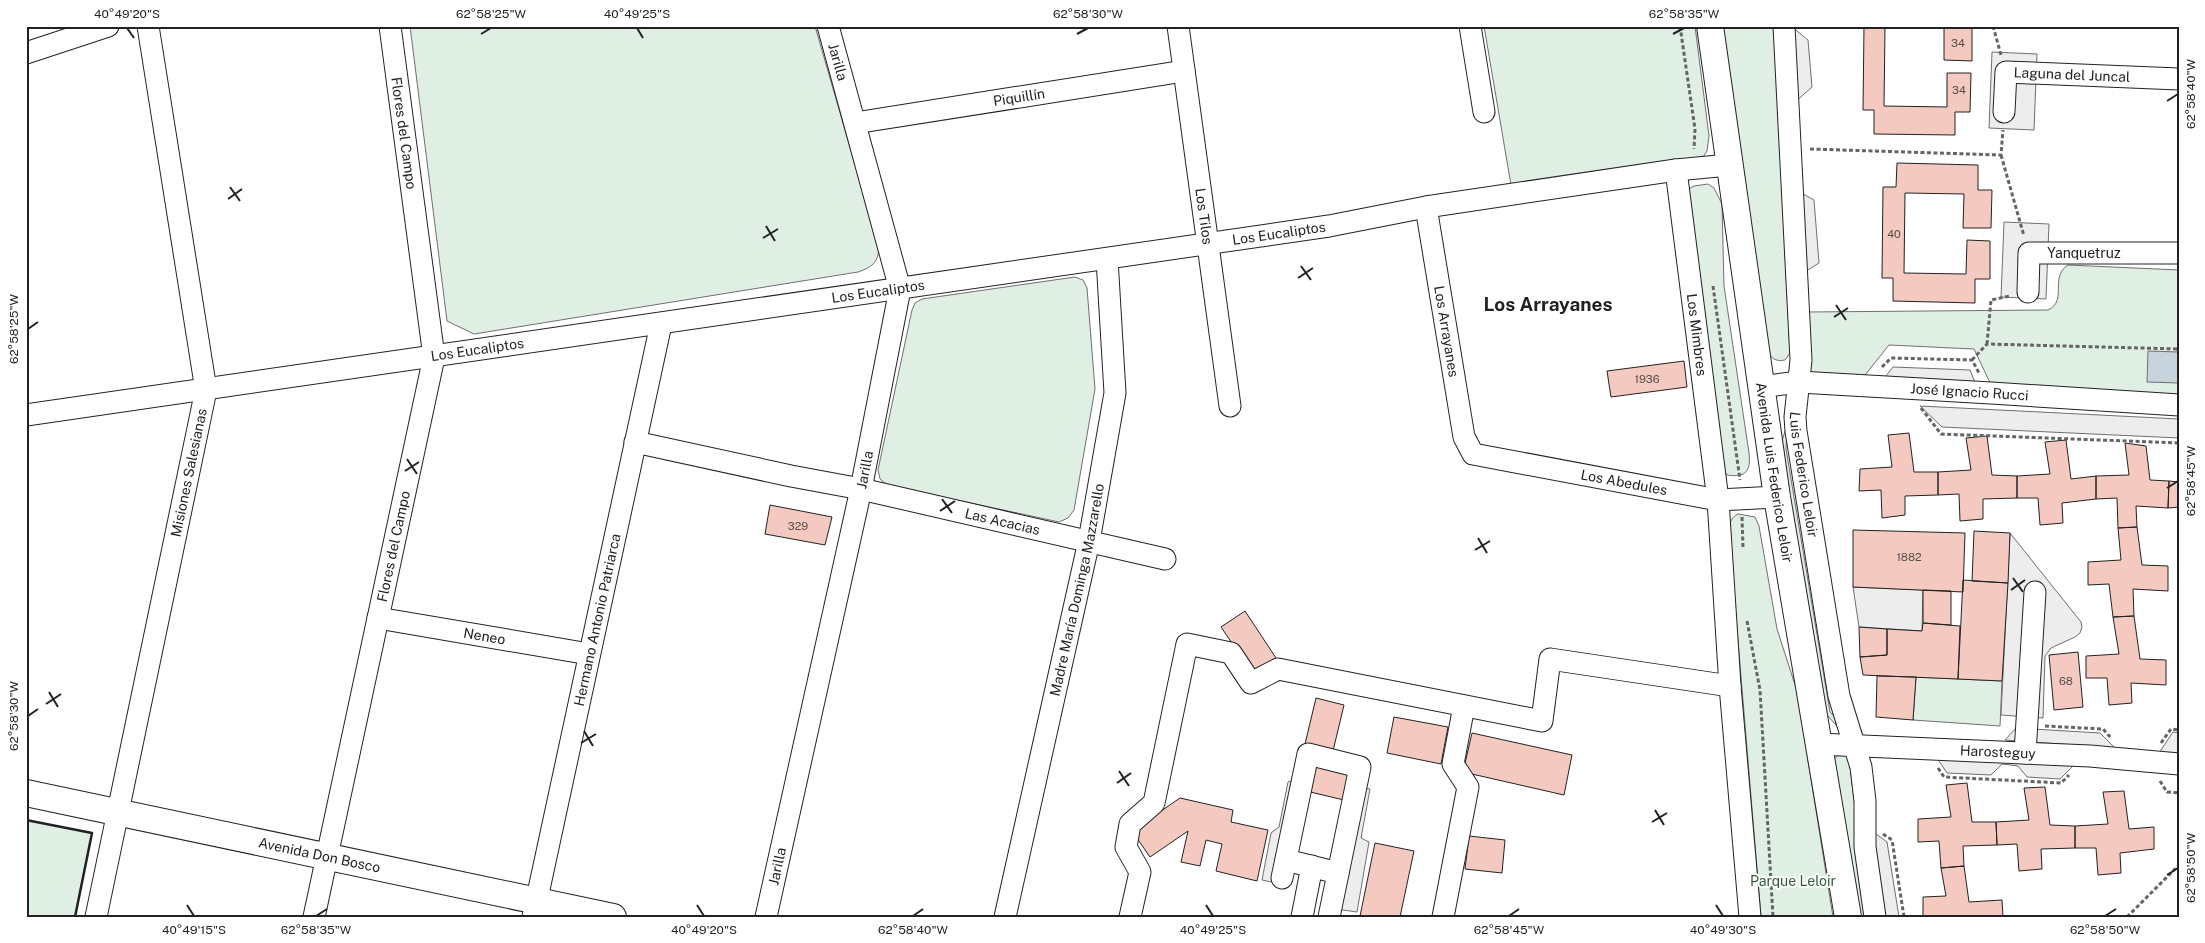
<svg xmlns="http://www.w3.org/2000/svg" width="2205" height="943" font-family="'Public Sans',sans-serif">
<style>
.green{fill:#e0efe3;stroke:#6f6f6f}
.parking{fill:#ededed;stroke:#6f6f6f}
.water{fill:#c7d3dd;stroke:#6f6f6f}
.building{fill:#f3c9c0;stroke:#222}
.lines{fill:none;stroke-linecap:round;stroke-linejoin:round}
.minor-casing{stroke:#222;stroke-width:23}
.major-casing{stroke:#222;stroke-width:28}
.path{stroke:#646464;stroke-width:3;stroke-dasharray:4 2.5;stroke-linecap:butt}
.minor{stroke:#fff;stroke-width:21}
.major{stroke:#fff;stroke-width:26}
.wall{stroke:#222;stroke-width:2.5}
.ticks{fill:none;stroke:#222;stroke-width:2}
.labels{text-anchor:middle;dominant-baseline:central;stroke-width:4;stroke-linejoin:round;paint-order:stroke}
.number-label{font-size:11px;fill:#564c4a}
.street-label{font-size:14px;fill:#222;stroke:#fff}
.park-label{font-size:14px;fill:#2f5e38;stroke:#fff}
.district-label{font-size:19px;font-weight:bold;fill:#222;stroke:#fff}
.neatline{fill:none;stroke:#222;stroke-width:2}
.ticks-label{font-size:12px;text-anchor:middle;fill:#222}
</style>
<rect width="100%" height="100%" fill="#fff"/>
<path class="green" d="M410,26H815L879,248C878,263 872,267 858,272L474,334L447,321Z
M1484,26H1695L1709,136L1707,151L1701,160L1512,191Z
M1721,26H1774L1790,353L1785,360C1775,362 1771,358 1766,350Z
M1708,184L1714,188L1722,204L1724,286L1749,453C1751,471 1746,478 1727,475L1721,466L1687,190L1694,186Z
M2068,265L2179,270V399L1992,387L1974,349L1889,345L1857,385L1810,377L1806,312L2048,310C2068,301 2049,277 2068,265Z
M1075,277L1083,280L1087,288L1095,389L1074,510L1068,518L1059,522L887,485L880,479L878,470L912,310L915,303L922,299Z
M1787,425L1786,449L1830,712L1835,717L1836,725L1826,714L1781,444Z
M1738,514L1755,517L1759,526L1777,629L1797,691L1833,917H1761L1729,532C1730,523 1730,518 1738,514Z
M1916,677L2002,681L2000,726L1913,720Z
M1843,754L1849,758L1868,917H1860L1834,760L1838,755Z
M26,820L92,833L75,917H26Z"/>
<path class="parking" d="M1791,26L1808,40L1812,87L1794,103Z
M1992,52L2037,54L2034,130L1989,128Z
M1796,190L1814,200L1819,263L1800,275Z
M2004,222L2049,224L2046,299L2001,297Z
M1893,367L1970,370L1978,390L1878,386Z
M1920,406L2179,419V438L1942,427Z
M2010,533L2081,622L2082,627L2080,633L2075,637L2051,648L2045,656L2043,718L2001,715Z
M1853,587L1923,590L1922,631L1859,627Z
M2016,728L2100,733L2115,748L2005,740Z
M2173,732L2179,733V754L2159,753Z
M1937,758L2074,765L2060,779L2027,777L2018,766L2002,764L1991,775L1947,773Z
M1298,778L1276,883L1262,880L1271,833L1279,827L1288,782Z
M1357,787L1370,789L1361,838L1369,842L1357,912L1336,909Z
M1872,831L1887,842L1899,917H1883Z"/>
<path class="water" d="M2148,351L2179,352V383L2147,382Z"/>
<path class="building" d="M1864,26H1885L1884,106L1947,107V73H1971L1970,112H1955V135L1874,134V110H1863Z
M1929,26H1972V61L1944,60V27Z
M1897,163L1978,165V190H1992L1991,228H1963L1964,194L1905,193L1904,273L1966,274L1967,240L1990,241V279H1975V303L1893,301V278H1882L1883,187H1896Z
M1684,361L1687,387L1611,397L1607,371Z
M1909,433L1914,472H1938V495L1905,496V515L1882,518L1881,490L1859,491L1860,469L1892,467L1888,435Z
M1987,436L1992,475L2017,476V498L1983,499V519L1960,521L1959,494L1938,495V472L1971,470L1966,438Z
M2066,440L2071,479L2096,476V499L2062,503L2063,523L2040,525L2038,498H2017V476L2050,474L2045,442Z
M2125,443L2146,446L2150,480L2169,481L2168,508L2136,506L2137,527L2118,528L2117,498L2096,499V476L2129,475Z
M2169,481L2179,482V507L2168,508Z
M770,505L832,517L825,545L765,534Z
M2137,527L2142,565L2168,566V591L2133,589L2134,616L2113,617L2109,584L2088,585V562L2121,560L2118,528Z
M1853,530L1965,533L1963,592L1853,587Z
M1974,531L2010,533L2008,583L1972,581Z
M1963,580L2008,583L2002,681L1958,679Z
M1923,590L1951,591V625L1923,623Z
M1245,611L1276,658L1253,674L1221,627Z
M2134,616L2140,659L2166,660V685L2131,683L2132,703L2109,705L2107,678H2086V656L2119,654L2113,617Z
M1923,623L1960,626L1958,679L1863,675L1860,657L1887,655V629L1922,631Z
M1859,627L1887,629V655L1860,657Z
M2078,652L2083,707L2054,710L2049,655Z
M1877,676L1916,677L1913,720L1876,717Z
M1316,698L1344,705L1333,751L1305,744Z
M1394,717L1448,727L1441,764L1387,753Z
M1472,733L1572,755L1564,795L1463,772Z
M1312,764L1350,774L1344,800L1306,791Z
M1967,783L1972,822H1996L1997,845L1963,846L1964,866L1941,868L1939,841L1918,842V819L1951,817L1946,785Z
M2045,787L2050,825L2075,826V848L2041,849L2042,869L2019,871L2017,844L1997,845L1996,822L2029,820L2024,788Z
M2124,791L2129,829L2154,827V849L2120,853L2121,873L2098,875L2096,848H2075V826L2108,824L2103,792Z
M1180,798L1233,810L1231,822L1268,830L1257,881L1216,871L1222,844L1206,840L1200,866L1181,862L1188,831L1150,857L1132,831Z
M1469,836L1505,840L1502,873L1465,869Z
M1375,843L1414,851L1400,917L1360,916Z
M1964,866L1969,902L2002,900L2003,917H1923V897L1946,896L1941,868Z"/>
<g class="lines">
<defs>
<g id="minor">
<path id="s1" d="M1178,26L1230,406"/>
<path d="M1470,26L1484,112"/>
<path id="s2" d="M1784,26L1801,360L1795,417L1796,431L1839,696L1861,767L1865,801V847L1875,917"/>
<path d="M26,53L108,26"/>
<path id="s3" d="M2004,112L2006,72L2179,79"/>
<path id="s4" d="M855,123L1184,71"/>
<path id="s5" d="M1676,170L1718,500L1730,686L1750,917"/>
<path id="s6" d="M1426,207L1464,437L1473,454L1718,500L1777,497"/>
<path id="s7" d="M2028,292L2029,253H2179"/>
<path id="s8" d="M1760,387L1799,382L1991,393L2179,405"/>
<path id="s9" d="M26,415L1329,226L1426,207L1676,170L1729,165"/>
<path id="s10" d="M635,442L791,476L861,489L1165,559"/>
<path id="s11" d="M378,618L589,654"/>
<path id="s12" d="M1818,744L2090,756L2179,764"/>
<path d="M2025,753L2035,592"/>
<path d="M1286,860L1338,873"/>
<path d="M1282,878L1308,754L1360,767L1329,917"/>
<path id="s13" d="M96,917L206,390L148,26"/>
<path id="s14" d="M314,917L434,357L390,26"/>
<path id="s15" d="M533,917L661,324"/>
<path id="s16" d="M766,917L861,489L900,289L828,26"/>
<path id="s17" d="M1005,917L1089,541L1115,393L1107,259"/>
<path d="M1130,917L1140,872L1126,847L1130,824L1154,803L1187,644L1231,653L1251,683L1278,669L1542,721L1550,659L1730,686"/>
<path d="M1302,917L1312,866"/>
<path d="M1443,917L1468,787L1453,764L1464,706"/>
</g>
<g id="major">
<path id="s18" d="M1710,26L1777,497L1848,917"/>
<path id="s19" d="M26,793L613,917"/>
</g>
</defs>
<use href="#minor" class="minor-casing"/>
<use href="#major" class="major-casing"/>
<path class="path" d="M1680,26L1695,129L1694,149
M1993,26L2001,55
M1810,149L2001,155L2003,130
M2001,155L2024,236
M1713,286L1740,480
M1987,344L1991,300L2010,296
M1972,360L1987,344L2179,349
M1882,367L1891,358L1972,360L1979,373
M1921,408L1941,434L2179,443
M1742,517L1743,548
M1747,621L1760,690L1773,917
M2045,726L2103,729L2112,739
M2161,743L2171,729L2179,730
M1938,768L1944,777L2061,783L2069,775
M2160,781L2167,792L2179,793
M1883,834L1892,840L1904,917
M2127,917L2179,865"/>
<use href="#minor" class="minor"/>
<use href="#major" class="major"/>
<path class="wall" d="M26,820L92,833L75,917"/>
</g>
<path class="ticks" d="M127,28L134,38M637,28L643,38M481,34L491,28M1077,34L1088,28M1673,34L1684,28M2167,101L2178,94M230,187L240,201M228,199L242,189M766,226L775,241M763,238L778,229M1301,266L1311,280M1298,278L1313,268M1836,305L1846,320M1834,317L1848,308M28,329L38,322M407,459L417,474M405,471L419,462M2167,488L2178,481M942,499L952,513M940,511L955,501M1478,538L1487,553M1475,550L1490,541M2013,578L2023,592M2011,590L2025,580M49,692L58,707M46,704L61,694M28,716L38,709M584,731L593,746M581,743L596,734M1119,771L1129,786M1117,783L1131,773M1655,810L1664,825M1652,822L1667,813M2167,875L2178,868M187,905L194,916M697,905L704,916M1206,905L1213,916M1716,905L1723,916M316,916L327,909M913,916L923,909M1509,916L1519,909M2105,916L2116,909"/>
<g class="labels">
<g class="number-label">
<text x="1958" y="43">34</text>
<text x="1959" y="90">34</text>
<text x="1894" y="234">40</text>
<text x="1647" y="379">1936</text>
<text x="798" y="526">329</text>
<text x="1909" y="557">1882</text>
<text x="2066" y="681">68</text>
</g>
<g class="street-label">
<text transform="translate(838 62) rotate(74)">Jarilla</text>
<text stroke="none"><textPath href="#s3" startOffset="106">Laguna del Juncal</textPath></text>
<text stroke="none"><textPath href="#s4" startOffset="166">Piquillín</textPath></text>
<text transform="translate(404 133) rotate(82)">Flores del Campo</text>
<text stroke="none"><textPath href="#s1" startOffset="192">Los Tilos</textPath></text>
<text stroke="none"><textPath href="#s9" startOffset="1266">Los Eucaliptos</textPath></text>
<text stroke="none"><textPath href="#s7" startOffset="94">Yanquetruz</textPath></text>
<text stroke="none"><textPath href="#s9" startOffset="861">Los Eucaliptos</textPath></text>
<text stroke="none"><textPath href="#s6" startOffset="126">Los Arrayanes</textPath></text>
<text stroke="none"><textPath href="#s5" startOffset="166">Los Mimbres</textPath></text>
<text stroke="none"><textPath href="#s9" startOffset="456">Los Eucaliptos</textPath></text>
<text stroke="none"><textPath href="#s8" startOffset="210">José Ignacio Rucci</textPath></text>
<text stroke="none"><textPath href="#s16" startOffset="458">Jarilla</textPath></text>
<text stroke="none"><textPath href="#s18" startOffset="451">Avenida Luis Federico Leloir</textPath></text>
<text stroke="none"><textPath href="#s13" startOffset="454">Misiones Salesianas</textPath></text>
<text stroke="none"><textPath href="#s2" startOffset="450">Luis Federico Leloir</textPath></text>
<text stroke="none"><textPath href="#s6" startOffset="406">Los Abedules</textPath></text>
<text stroke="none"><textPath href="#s10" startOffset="376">Las Acacias</textPath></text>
<text stroke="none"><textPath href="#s14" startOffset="379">Flores del Campo</textPath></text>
<text stroke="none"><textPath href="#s17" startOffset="335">Madre María Dominga Mazzarello</textPath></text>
<text stroke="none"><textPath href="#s15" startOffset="304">Hermano Antonio Patriarca</textPath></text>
<text stroke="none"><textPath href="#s11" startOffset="108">Neneo</textPath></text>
<text stroke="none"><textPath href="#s12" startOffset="180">Harosteguy</textPath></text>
<text stroke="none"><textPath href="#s19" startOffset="300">Avenida Don Bosco</textPath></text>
<text stroke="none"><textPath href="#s16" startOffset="52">Jarilla</textPath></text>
</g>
<g class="park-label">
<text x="1793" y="881">Parque Leloir</text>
</g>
<g class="district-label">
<text x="1548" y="304">Los Arrayanes</text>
</g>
</g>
<rect width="2205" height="943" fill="none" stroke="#ffffff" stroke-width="55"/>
<rect x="28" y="28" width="2150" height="888" class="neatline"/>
<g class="ticks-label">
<text x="127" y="18">40°49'20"S</text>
<text x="491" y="18">62°58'25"W</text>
<text x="637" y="18">40°49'25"S</text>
<text x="1088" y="18">62°58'30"W</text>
<text x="1684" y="18">62°58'35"W</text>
<text transform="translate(2191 94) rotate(-90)" y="4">62°58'40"W</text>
<text transform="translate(14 329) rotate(-90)" y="4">62°58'25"W</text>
<text transform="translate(2191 481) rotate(-90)" y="4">62°58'45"W</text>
<text transform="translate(14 716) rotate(-90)" y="4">62°58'30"W</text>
<text transform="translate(2191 868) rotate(-90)" y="4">62°58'50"W</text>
<text x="194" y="934">40°49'15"S</text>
<text x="316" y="934">62°58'35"W</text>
<text x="704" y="934">40°49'20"S</text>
<text x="913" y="934">62°58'40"W</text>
<text x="1213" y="934">40°49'25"S</text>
<text x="1509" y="934">62°58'45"W</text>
<text x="1723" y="934">40°49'30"S</text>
<text x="2105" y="934">62°58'50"W</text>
</g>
</svg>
